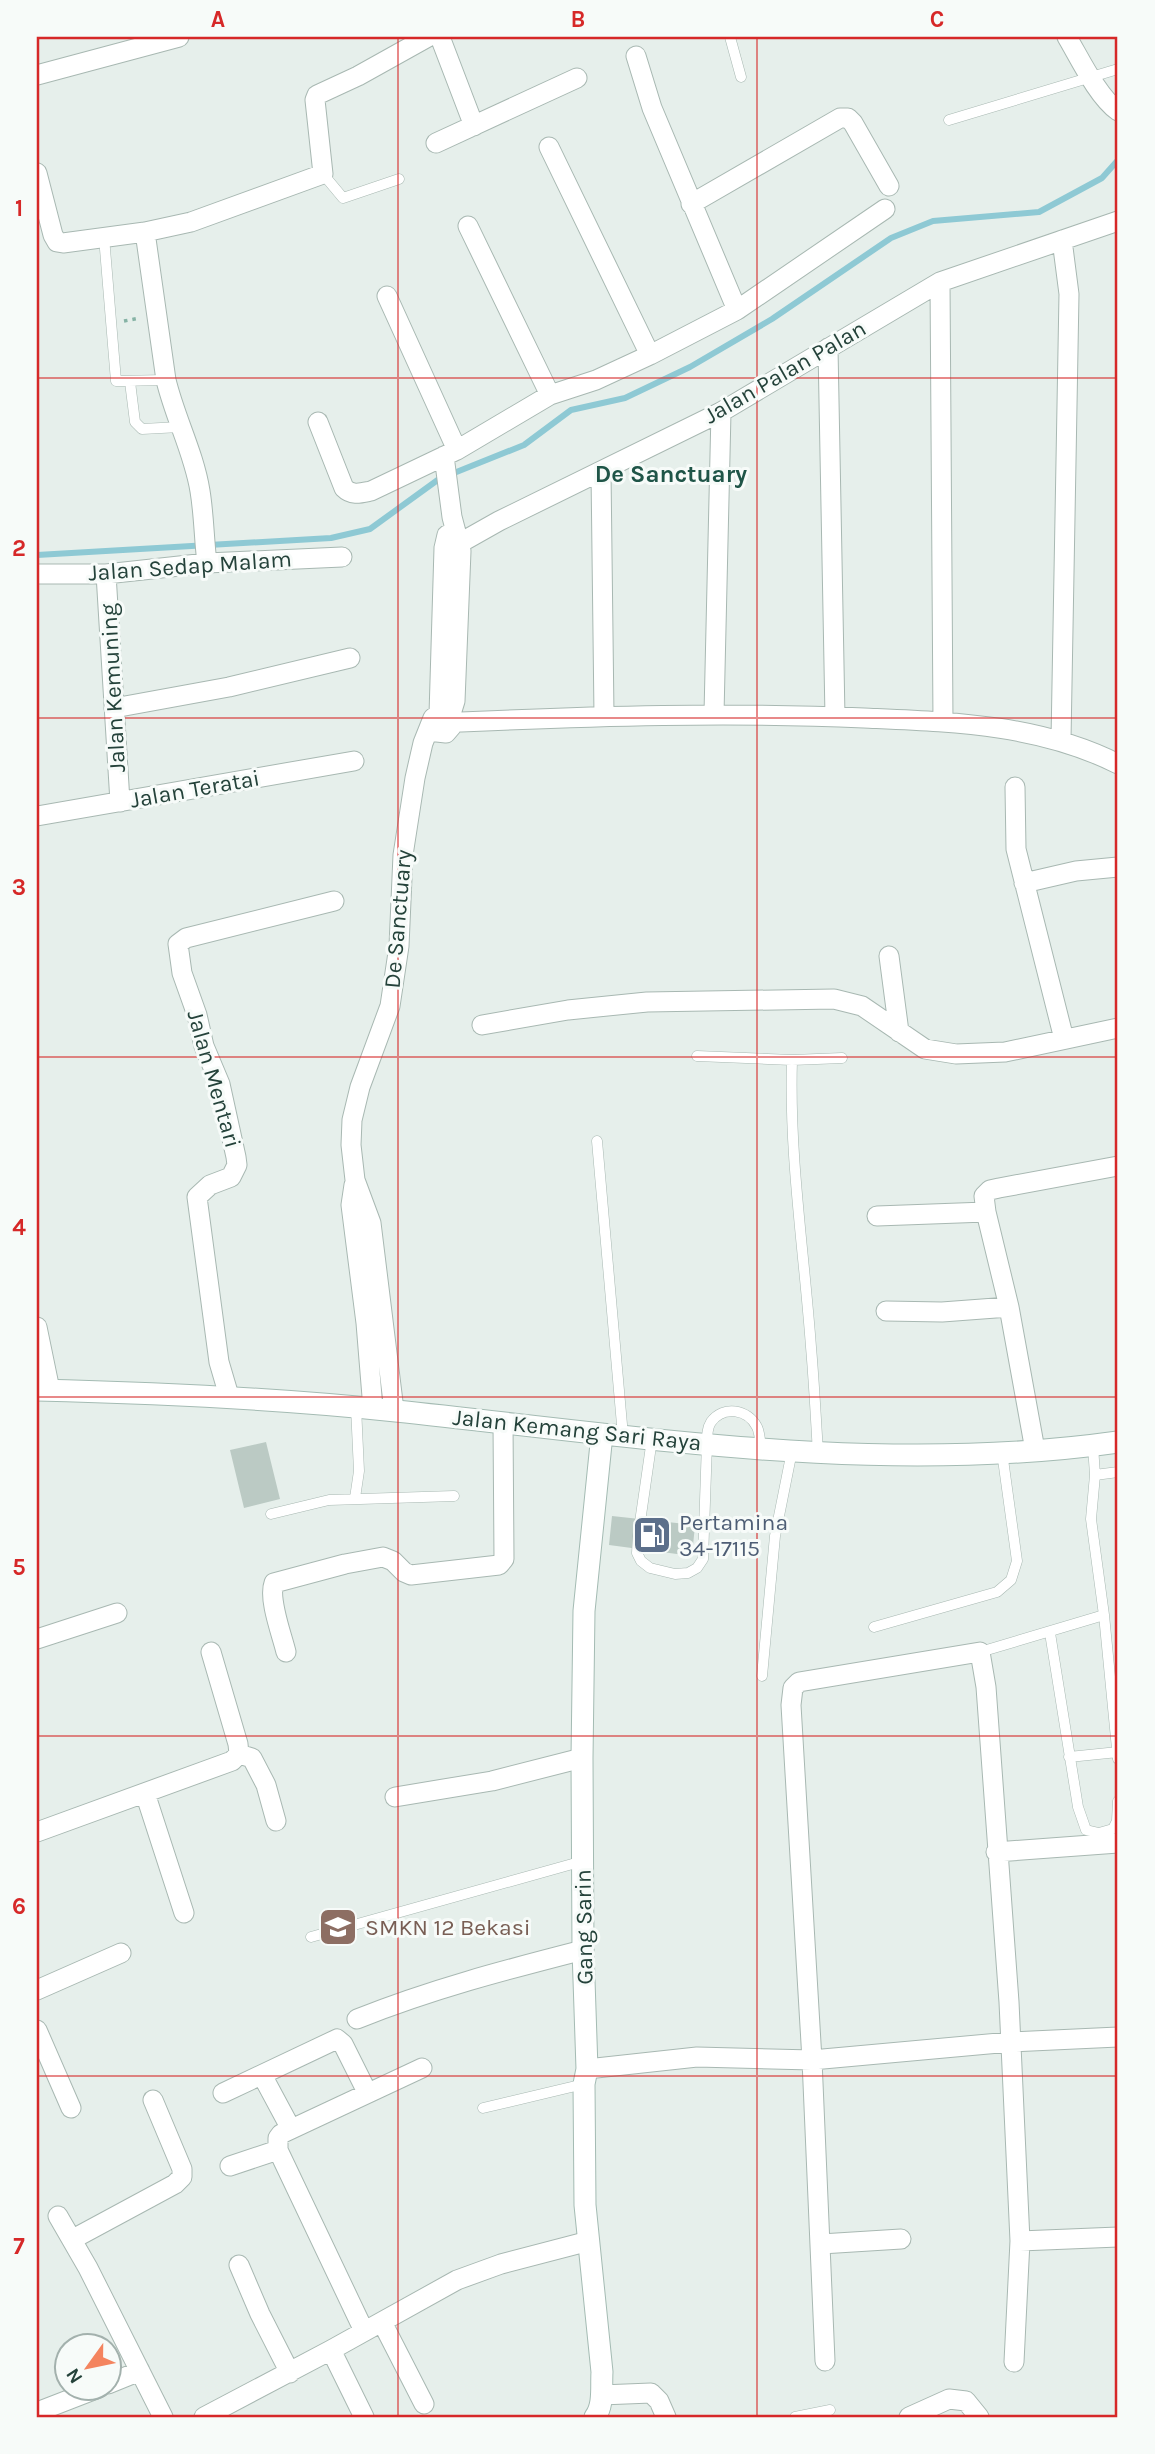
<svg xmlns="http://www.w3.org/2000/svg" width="1155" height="2454" font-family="Karla,sans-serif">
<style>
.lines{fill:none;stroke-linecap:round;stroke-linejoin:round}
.stream{stroke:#8ec9d4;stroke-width:6}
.building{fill:#bbcac4}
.lane-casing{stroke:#a8b8b2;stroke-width:11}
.street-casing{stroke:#a8b8b2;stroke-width:21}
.secondary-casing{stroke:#a4bbb3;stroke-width:23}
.path{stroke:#86b3a5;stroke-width:3.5;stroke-dasharray:3.5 5;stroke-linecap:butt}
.lane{stroke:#fff;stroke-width:10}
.street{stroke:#fff;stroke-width:19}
.secondary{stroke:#fff;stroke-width:21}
.grid{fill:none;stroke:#d62828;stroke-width:2;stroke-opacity:0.55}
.labels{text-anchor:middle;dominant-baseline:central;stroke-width:6;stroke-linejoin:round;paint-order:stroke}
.street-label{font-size:23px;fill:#24423a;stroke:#f7fbf9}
.service-label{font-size:23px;fill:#4e5e75;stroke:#f7fbf9;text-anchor:start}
.education-label{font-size:23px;fill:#785e54;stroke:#f7fbf9;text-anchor:start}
.neighbourhood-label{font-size:24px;font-weight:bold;fill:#1f5548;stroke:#f7fbf9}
.neatline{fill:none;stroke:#d62828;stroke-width:2.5}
.grid-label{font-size:23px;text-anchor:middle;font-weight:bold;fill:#d62828}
</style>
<rect width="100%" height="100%" fill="#e6efeb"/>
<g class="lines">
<path class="stream" d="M37,555L331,538L370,529L439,479L524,445L571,410L625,398L690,367L772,319L891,238L933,221L1039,212L1102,178L1118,160"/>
</g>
<path class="building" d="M266,1442L280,1499L244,1508L230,1450Z
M612,1516L695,1525L692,1556L609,1545Z"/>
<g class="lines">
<defs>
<path id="lane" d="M730,37L741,77
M949,120L1118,69
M323,174L343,198L399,179
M104,237L116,381L166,380
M130,382L135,422L142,429L180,427
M697,1056L792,1060L842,1058
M792,1060C789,1156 804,1251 811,1347C814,1382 816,1418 818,1454
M597,1141L623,1436
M652,1439L638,1536L637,1553L641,1561L650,1568L675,1574L688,1573L697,1568L703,1559L707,1443C707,1436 707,1428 711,1422C723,1405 748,1409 757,1427C760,1433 760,1442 761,1449
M1095,1475L1118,1472
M355,1498L359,1471L356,1407
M271,1514L329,1500L454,1496
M1104,1615L1118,1759
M874,1627L997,1592L1011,1580L1017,1561L1002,1452
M1050,1633L1078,1807L1086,1830L1099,1833L1113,1829L1117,1821L1118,1801
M980,1652L1104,1615L1091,1519L1095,1475L1093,1446
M762,1676L775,1536L792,1451
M1069,1757L1118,1752
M311,1937L583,1861
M483,2108L584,2084
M795,2417L830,2410"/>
<path id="street" d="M440,37L474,126
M1067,37C1080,59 1098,97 1118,111
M636,56L652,108L737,310
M37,75L179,37
M436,143L577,78
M549,147L650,355
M37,173L53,235L57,242L63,243L145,232L191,222L323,174L315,100L317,95L358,76L428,37
M691,204L840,118H848L853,123L889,186
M468,226L550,395
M145,232L166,380C175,418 194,453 200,491C204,515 204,539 207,563
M940,282L943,722
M387,296L457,450
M828,348L835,717
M318,422L344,488C352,496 361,493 371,491L457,450L550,395L596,380L650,355L737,310L885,209
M444,456L452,517L461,551L455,701L450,717
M601,472L604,715
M444,548L460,543L499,521L721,412L940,282L1118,221
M37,574H106L207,563L342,557
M106,574L120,802
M114,708L229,687L350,658
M439,714L444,548L447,535
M714,714L721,412
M451,720L461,722C595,716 730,712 864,718C952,722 1039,724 1118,764
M1061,740L1069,294L1062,240
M1015,787L1016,849L1064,1039
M37,816L354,761
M1024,883L1076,871L1118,867
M889,956L899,1032
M482,1025L568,1010L647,1002L834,999L862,1006L925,1049L956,1054L1005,1052L1118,1028
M354,1185L351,1205L366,1323L373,1409
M877,1216L986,1212
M886,1311L942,1312L1009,1307
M37,1327L50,1390
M229,1396L219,1362L197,1197L210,1185L231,1177L237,1165L236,1157L220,1084L204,1046L197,1015L182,973L178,944L186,938L334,901
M394,1410L371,1223L355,1180L351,1145L352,1120L360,1087L390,1006L399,946L403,855L415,778L423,743L433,718L439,714H445L451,720L452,726L446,733L437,732L432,725
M1035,1450L1009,1307L986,1212L984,1196L990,1190L999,1188L1118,1166
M37,1639L117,1613
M286,1652C282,1635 268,1599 274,1583L345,1564L383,1557L393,1561L404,1572L411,1575L499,1565L504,1559L503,1423
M239,1754L252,1758L266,1785L276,1821
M145,1793L184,1913
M395,1797L492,1781L582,1758
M37,1832L232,1761L239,1754L238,1744L211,1652
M996,1852L1118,1843
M37,1990L121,1953
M357,2019C432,1989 505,1970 583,1950
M37,2030L71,2108
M587,2069L697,2057L812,2060L1010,2042L1118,2037
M262,2075L291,2129
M223,2093L337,2039L343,2044L367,2092
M230,2166L278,2150
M58,2216L88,2268L163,2417
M73,2239L175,2184L182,2177V2169L153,2100
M1020,2241L1118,2237
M821,2244L901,2239
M239,2265L260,2314L290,2373
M382,2322L424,2404
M364,2331L278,2150V2138L281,2134L422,2068
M331,2350L364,2417
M825,2361L812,2060L791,1705L793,1688L799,1682L980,1652L986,1687L1009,2002L1020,2241L1014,2362
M108,2384L140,2371
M601,2395L651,2393L659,2401L666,2417
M37,2412L99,2388
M204,2417L331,2350L457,2280L501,2264L589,2241
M909,2417L949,2399L966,2401L979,2417"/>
<path id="secondary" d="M37,1390C157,1393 276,1398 396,1411C635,1436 878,1476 1118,1442
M595,2417C604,2405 601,2387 602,2372L585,2205L584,2084L587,2069L583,1950L582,1758L584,1611L602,1434"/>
</defs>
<use href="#lane" class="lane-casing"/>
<use href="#street" class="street-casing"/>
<use href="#secondary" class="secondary-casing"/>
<path class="path" d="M124,321L140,318"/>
<use href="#lane" class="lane"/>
<use href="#street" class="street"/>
<use href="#secondary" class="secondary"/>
</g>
<path class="grid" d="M398,37V2417M757,37V2417M37,378H1118M37,718H1118M37,1057H1118M37,1397H1118M37,1736H1118M37,2076H1118"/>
<defs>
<symbol id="fuel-square" viewBox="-11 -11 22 22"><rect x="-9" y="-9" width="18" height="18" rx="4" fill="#5c6f8a" stroke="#f7fbf9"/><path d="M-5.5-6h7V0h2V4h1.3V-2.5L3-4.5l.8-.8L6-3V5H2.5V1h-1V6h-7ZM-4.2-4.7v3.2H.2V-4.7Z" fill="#fff"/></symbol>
<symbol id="school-square" viewBox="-11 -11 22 22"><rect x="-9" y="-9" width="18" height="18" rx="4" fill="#8d6e63" stroke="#f7fbf9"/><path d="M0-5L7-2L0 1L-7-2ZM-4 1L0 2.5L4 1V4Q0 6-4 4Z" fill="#fff"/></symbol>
</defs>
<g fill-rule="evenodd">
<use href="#fuel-square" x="630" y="1513" width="44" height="44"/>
<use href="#school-square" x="316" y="1905" width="44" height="44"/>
</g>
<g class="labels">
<g class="street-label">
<text transform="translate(785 372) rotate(-30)">Jalan Palan Palan</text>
<text transform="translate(190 566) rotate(-4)">Jalan Sedap Malam</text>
<text transform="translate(113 688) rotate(-93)">Jalan Kemuning</text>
<text transform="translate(195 789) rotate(-10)">Jalan Teratai</text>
<text transform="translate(398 919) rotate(-85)">De Sanctuary</text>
<text transform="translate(214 1079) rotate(74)">Jalan Mentari</text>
<text transform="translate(577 1430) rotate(6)">Jalan Kemang Sari Raya</text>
<text transform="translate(584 1927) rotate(-91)">Gang Sarin</text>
</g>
<g class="service-label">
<text x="679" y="1522">Pertamina<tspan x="679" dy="26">34-17115</tspan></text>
</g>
<g class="education-label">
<text x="365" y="1927">SMKN 12 Bekasi</text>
</g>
<g class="neighbourhood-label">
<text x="671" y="474">De Sanctuary</text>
</g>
</g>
<rect width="1155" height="2454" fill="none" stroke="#f7fbf9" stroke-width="77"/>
<g transform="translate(88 2367) rotate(237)"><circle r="33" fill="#f7fbf9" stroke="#a3b1ad" stroke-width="2"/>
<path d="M0-5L12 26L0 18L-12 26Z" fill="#f4845f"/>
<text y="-10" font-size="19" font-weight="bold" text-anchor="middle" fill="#24423a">N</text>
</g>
<rect x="38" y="38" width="1078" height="2378" class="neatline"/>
<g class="grid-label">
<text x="218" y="27">A</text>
<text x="578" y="27">B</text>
<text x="937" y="27">C</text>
<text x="19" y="216">1</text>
<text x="19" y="556">2</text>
<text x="19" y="895">3</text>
<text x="19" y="1235">4</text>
<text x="19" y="1575">5</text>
<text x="19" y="1914">6</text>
<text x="19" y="2254">7</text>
</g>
</svg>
